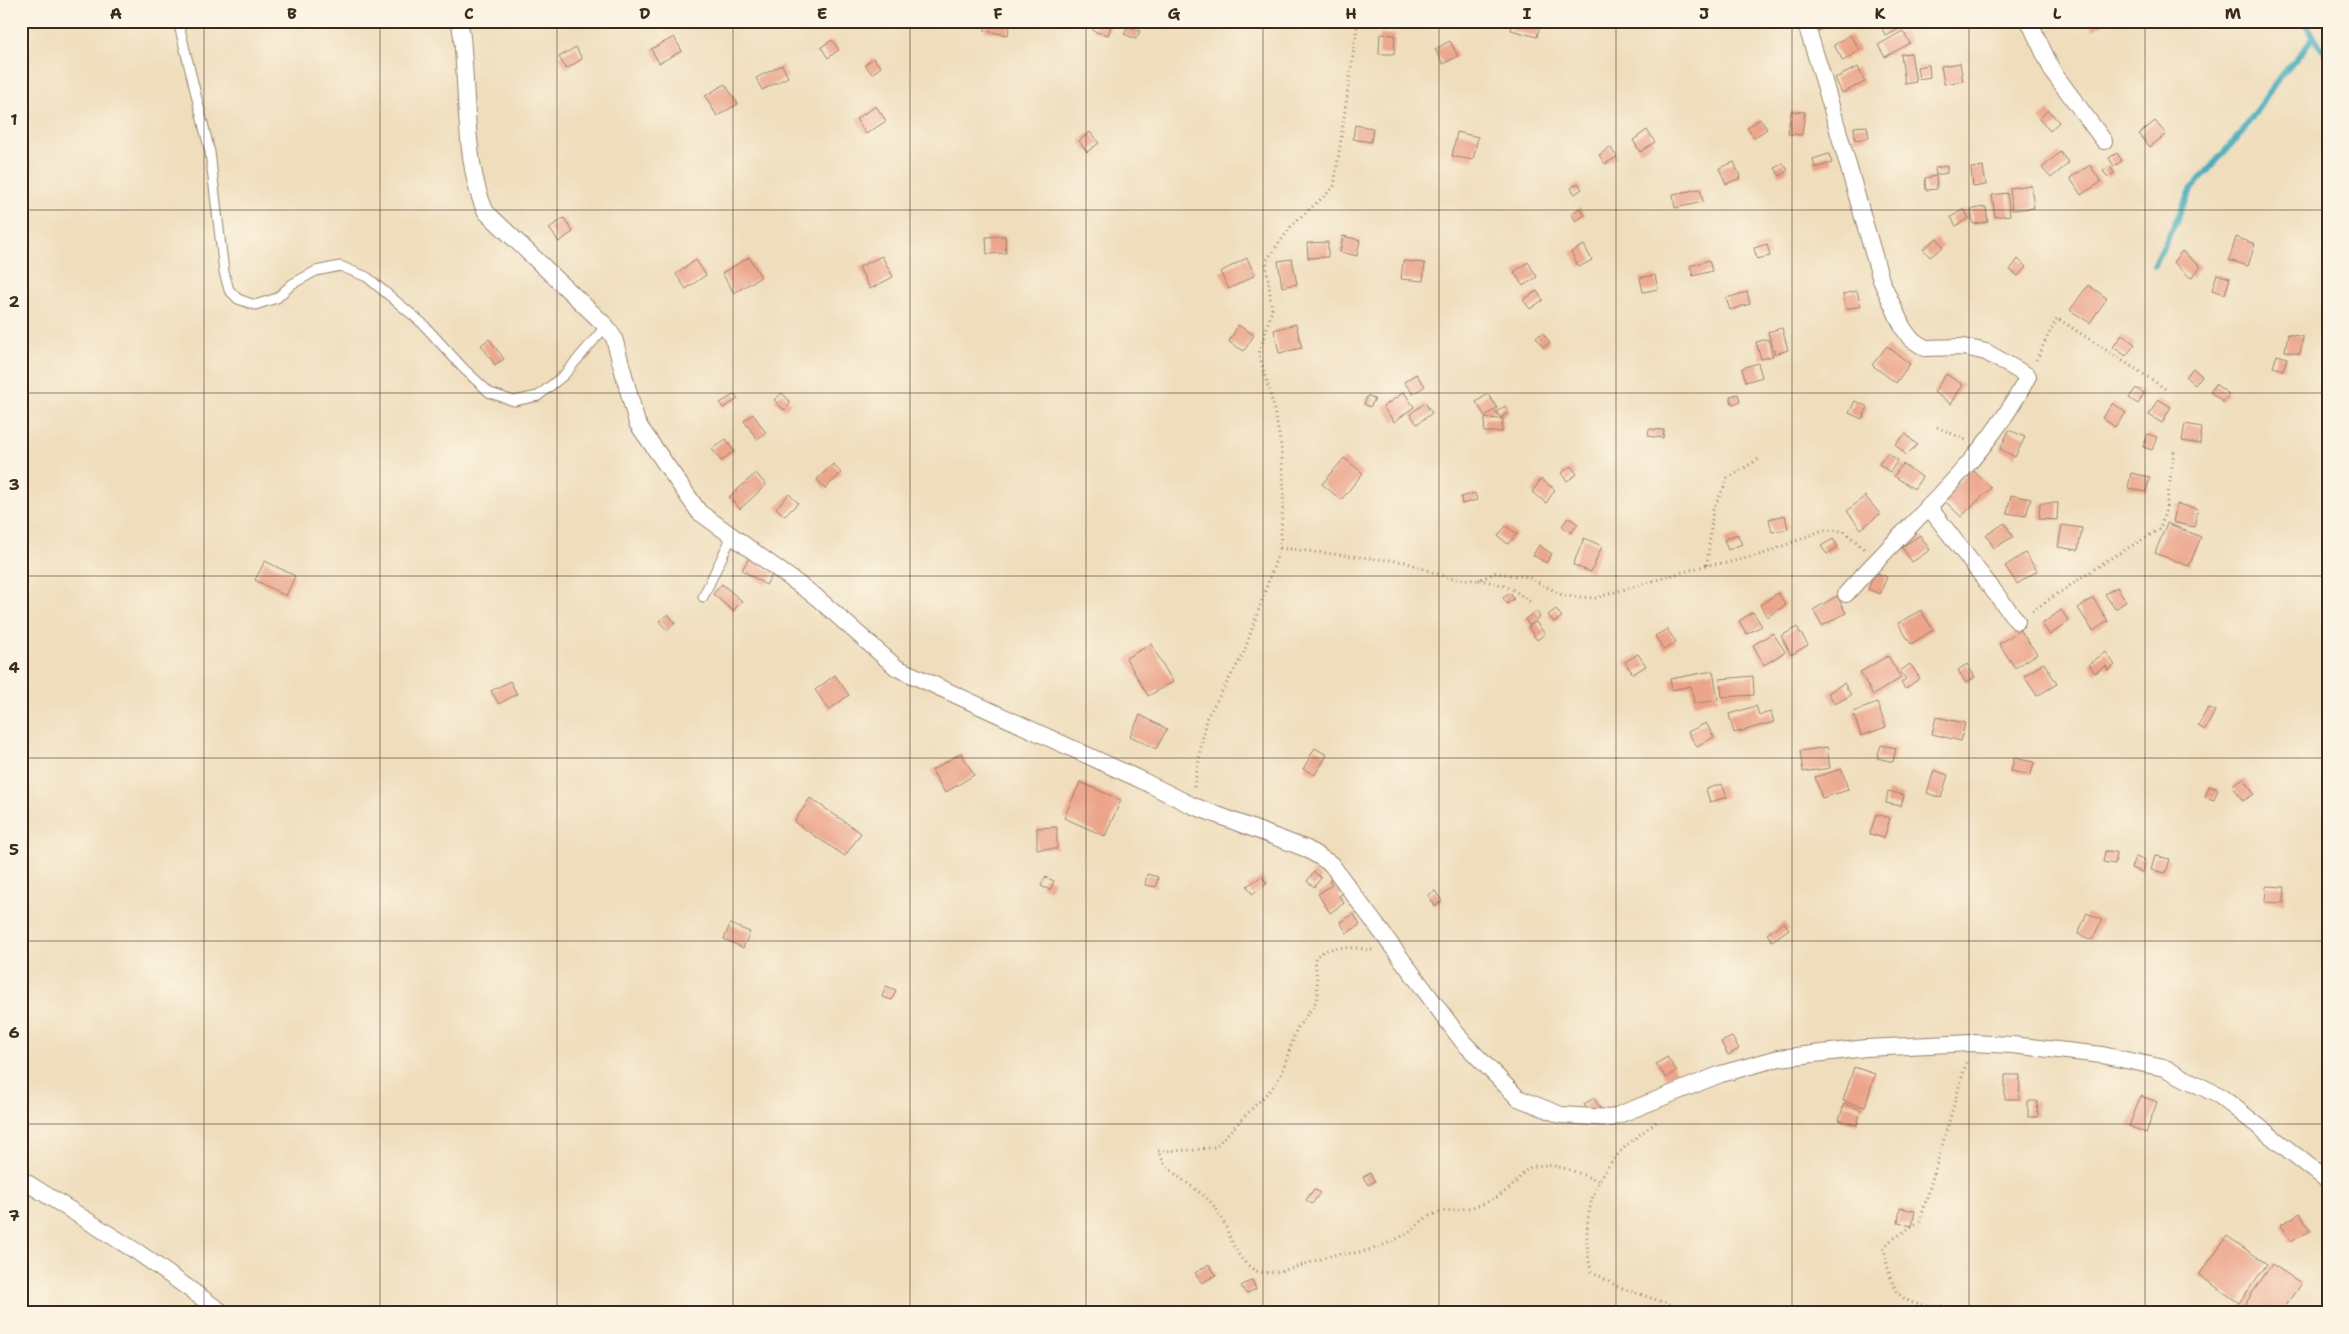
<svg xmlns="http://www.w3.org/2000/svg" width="2349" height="1334" font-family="'Shantell Sans',sans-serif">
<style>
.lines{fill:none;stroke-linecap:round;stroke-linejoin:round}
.stream{stroke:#3eacbc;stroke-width:6}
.building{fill:#eca48a}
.service-casing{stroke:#95846c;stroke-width:11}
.minor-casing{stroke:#95846c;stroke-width:18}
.path{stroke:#95846c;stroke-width:3;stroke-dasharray:1 4;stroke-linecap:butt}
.service{stroke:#fff;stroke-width:9}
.minor{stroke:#fff;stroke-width:16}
.grid{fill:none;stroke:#3b2a1e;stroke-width:1;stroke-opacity:0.55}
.neatline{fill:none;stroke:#3b2a1e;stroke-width:2}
.grid-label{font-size:16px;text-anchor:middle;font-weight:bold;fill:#3b2a1e}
</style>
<rect width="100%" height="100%" fill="#fcf5e5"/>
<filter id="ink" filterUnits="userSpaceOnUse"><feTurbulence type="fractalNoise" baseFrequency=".02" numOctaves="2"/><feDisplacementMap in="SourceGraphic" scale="10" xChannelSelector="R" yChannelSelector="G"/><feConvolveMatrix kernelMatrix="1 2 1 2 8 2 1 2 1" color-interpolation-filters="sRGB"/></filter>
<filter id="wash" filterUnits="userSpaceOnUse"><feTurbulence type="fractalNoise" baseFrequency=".0096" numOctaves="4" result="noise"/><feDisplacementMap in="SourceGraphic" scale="20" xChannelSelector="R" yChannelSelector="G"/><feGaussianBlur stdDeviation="1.12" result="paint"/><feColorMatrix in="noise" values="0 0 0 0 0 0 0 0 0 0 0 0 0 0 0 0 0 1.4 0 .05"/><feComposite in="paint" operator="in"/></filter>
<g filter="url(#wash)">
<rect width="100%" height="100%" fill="#efddbb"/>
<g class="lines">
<path class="stream" d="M2303,21L2328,58
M2154,266L2192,188L2242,132L2276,82L2313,39"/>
</g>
<g id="blocks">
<path class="building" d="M986,21H1010L1008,35L985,31Z
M1095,21L1111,25L1108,35L1093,31Z
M1513,21H1541L1537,37L1511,30Z
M1813,21H1835L1818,31Z
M1878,21H1900L1903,27L1886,36Z
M2088,21H2103L2104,24L2093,30Z
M1128,26L1140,31L1136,39L1124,34Z
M1903,31L1910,43L1885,57L1878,45Z
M1380,34L1395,35L1394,54H1379Z
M1850,35L1860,50L1843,61L1834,45Z
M674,37L682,51L659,63L651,49Z
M832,40L839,50L828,58L821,47Z
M1450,41L1458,56L1443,64L1435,49Z
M576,47L582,59L566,69L559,57Z
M1911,53L1916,82L1905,84L1901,54Z
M873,58L881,67L872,74L865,65Z
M1960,63L1963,81L1944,84L1941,66Z
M782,65L788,77L762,90L756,78Z
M1929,65L1930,77L1919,79L1917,67Z
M1858,67L1865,82L1842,93L1835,78Z
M725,84L738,104L717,116L705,96Z
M876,106L886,121L866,134L856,119Z
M2048,110L2059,122L2050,131L2039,119Z
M1791,111L1805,112L1802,135L1788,134Z
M1760,119L1767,129L1754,138L1747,128Z
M2155,121L2166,134L2150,147L2139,134Z
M1355,125L1373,128L1371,142L1353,139Z
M1867,126L1869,138L1855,140L1854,127Z
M1647,130L1655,142L1640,152L1633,140Z
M1090,132L1099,143L1087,152L1079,141Z
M1457,132L1478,137L1473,160L1452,156Z
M1610,147L1617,157L1605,164L1599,155Z
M2060,152L2069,163L2051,178L2042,168Z
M2117,153L2122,161L2114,166L2109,158Z
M1829,154L1832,163L1815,168L1813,159Z
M1734,162L1741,178L1726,184L1719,168Z
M1783,163L1788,170L1780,176L1775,168Z
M2090,165L2101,182L2081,195L2070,178Z
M1947,166V173L1936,175L1935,168Z
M2110,166L2114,173L2108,177L2103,171Z
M1983,167L1986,185L1973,187L1971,168Z
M1936,176L1937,189L1926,190L1925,178Z
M1578,183L1582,189L1575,194L1571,188Z
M2031,185L2034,208L2012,210L2010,188Z
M1700,189L1703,202L1675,208L1673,194Z
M2007,193L2010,215L1995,217L1992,195Z
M1986,207L1988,222L1973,224L1971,209Z
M1580,208L1585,215L1576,221L1571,214Z
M1964,209L1969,218L1956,226L1951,217Z
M564,218L573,232L559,242L549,228Z
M1005,236L1006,253L987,254L986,237Z
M1343,236L1360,240L1357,256L1340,252Z
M2236,237L2255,244L2248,266L2229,260Z
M1937,238L1943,247L1930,257L1923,249Z
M1328,242V257L1308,258L1307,243Z
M1767,244L1770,256L1757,259L1754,248Z
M1584,245L1592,260L1579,267L1571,252Z
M2182,251L2201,267L2191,278L2173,262Z
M882,256L893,277L870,289L859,267Z
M749,257L761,277L734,293L722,273Z
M1247,258L1255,275L1229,289L1220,272Z
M1292,259L1297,284L1282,287L1278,261Z
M2018,259L2026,267L2018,276L2010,270Z
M696,260L706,275L686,289L676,274Z
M1709,260L1712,271L1693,276L1690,266Z
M1403,261L1425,263L1423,281L1401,279Z
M1528,262L1537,277L1523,286L1514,272Z
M2217,274L2230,278L2225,294L2212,290Z
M1655,275L1658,289L1643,292L1640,278Z
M2088,285L2107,298L2090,323L2070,310Z
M1537,291L1543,300L1530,309L1523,300Z
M1857,291L1861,306L1846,309L1843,294Z
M1747,292L1750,304L1730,310L1726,298Z
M1296,324L1302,348L1279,353L1274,330Z
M1238,325L1254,335L1244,351L1229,342Z
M1782,328L1788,350L1775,354L1768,332Z
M1543,333L1550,343L1543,347L1536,337Z
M2288,334L2303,337L2300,354L2285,351Z
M2122,335L2135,344L2126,356L2113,347Z
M489,339L504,359L495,365L481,345Z
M1768,339L1773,356L1761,359L1756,342Z
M1887,346L1910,364L1896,383L1872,365Z
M2277,355L2287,358L2283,370L2273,367Z
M1758,363L1762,377L1746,382L1742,368Z
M2193,368L2202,376L2195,385L2186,377Z
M1416,374L1425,386L1413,394L1404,382Z
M1946,374L1963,385L1951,404L1934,392Z
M2215,384L2229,394L2223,402L2210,392Z
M2136,388L2144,393L2138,404L2129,398Z
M1404,392L1414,407L1394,422L1383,407Z
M782,393L791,403L784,410L774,400Z
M735,394L738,399L723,408L720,403Z
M1488,394L1497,408L1485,416L1476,402Z
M1738,394L1740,402L1732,404L1730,396Z
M1368,395L1375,399L1370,407L1364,404Z
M2158,399L2171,407L2162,423L2149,415Z
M1855,401L1868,407L1862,419L1849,413Z
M1425,403L1432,413L1417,424L1410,414Z
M2113,403L2126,413L2115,427L2102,418Z
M1505,406L1509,412L1501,418L1496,412Z
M753,414L766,433L757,439L744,421Z
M1485,418L1503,419L1502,432H1484Z
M2185,424L2202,427L2200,444L2182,441Z
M1649,429L1664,430L1663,438L1648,436Z
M2009,430L2025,437L2015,457L2000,449Z
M1906,434L1917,445L1906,455L1895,444Z
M2148,434L2157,437L2152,450L2143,447Z
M726,439L734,451L721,461L712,449Z
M1887,453L1898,460L1890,472L1879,464Z
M1344,458L1363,473L1341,500L1322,484Z
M833,464L841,473L825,489L817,479Z
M1903,464L1922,477L1914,489L1894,476Z
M1571,466L1577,474L1567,481L1561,473Z
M1972,469L1991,488L1961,517L1942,498Z
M756,473L766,485L740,509L729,497Z
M2131,473L2150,477L2146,492L2128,488Z
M1541,479L1555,490L1546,503L1532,492Z
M1475,493L1477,500L1462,504L1461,497Z
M789,494L798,503L785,516L776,508Z
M2011,495L2031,499L2026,516L2007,513Z
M1865,496L1880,514L1861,529L1847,511Z
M2040,503H2058L2057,520L2039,519Z
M2177,504L2198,509L2194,527L2173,522Z
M1785,515L1788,529L1772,532L1769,519Z
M1568,517L1578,524L1571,533L1562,526Z
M2005,523L2013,537L1994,548L1986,535Z
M2167,523L2201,537L2189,566L2155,553Z
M2062,525L2082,528L2078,550L2058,547Z
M1506,526L1517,534L1508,544L1498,536Z
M1737,534L1742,544L1728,550L1724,540Z
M1920,535L1930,550L1912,562L1902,547Z
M1584,538L1602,546L1591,572L1573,565Z
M1833,539L1838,547L1827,554L1821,546Z
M1539,545L1552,554L1546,563L1533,555Z
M2025,553L2037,571L2017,584L2005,566Z
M749,558L773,573L766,585L742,570Z
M265,561L295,576L286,596L255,580Z
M1875,572L1887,577L1880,594L1868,589Z
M722,584L742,601L733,611L713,594Z
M2117,587L2126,602L2115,609L2105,594Z
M1510,593L1514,599L1507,604L1503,598Z
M1778,593L1786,605L1767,617L1760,605Z
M1837,596L1846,613L1822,626L1813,610Z
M2093,598L2108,621L2093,631L2078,608Z
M1556,609L1562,617L1554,622L1548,615Z
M1921,610L1933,630L1911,644L1898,623Z
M2061,610L2069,621L2050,635L2042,624Z
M1536,611L1540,617L1529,625L1525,619Z
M1753,612L1762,626L1747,634L1739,621Z
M668,614L675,623L667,630L659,621Z
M1536,622L1545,634L1537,640L1528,627Z
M1797,627L1808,645L1791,655L1781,636Z
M1667,629L1676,642L1664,650L1655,636Z
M2020,630L2037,654L2015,668L1999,644Z
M1773,633L1785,652L1764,665L1753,645Z
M1151,644L1173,682L1148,696L1126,658Z
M2106,652L2115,665L2108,670L2106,666L2095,673L2089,664Z
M1638,654L1646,666L1633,674L1625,662Z
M1888,656L1901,678L1873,695L1860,672Z
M2044,663L2057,684L2037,696L2024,676Z
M1910,664L1920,678L1905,689L1901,683L1906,679L1900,671Z
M1967,664L1975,677L1966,683L1958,670Z
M1713,671L1718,700L1694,704L1691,686L1672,690L1670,679Z
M835,675L849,695L829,710L815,690Z
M1753,676L1754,695L1722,697L1720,679Z
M510,681L517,694L499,704L491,691Z
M1844,683L1851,695L1835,704L1828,693Z
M1877,703L1886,727L1861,736L1853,712Z
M1756,706L1759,715L1771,712L1774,722L1734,733L1729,714Z
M2208,708L2215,711L2205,730L2198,726Z
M1140,715L1167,729L1156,749L1130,736Z
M1936,717L1965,723L1961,741L1932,734Z
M1706,723L1714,737L1697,747L1688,732Z
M1881,745L1896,748L1893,762L1877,758Z
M1827,747L1830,768L1803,772L1800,751Z
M1315,748L1327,755L1315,775L1303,769Z
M961,753L974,775L945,793L932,770Z
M2014,758L2034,762L2031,775L2011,771Z
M1842,769L1848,790L1822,798L1815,777Z
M1934,770L1948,775L1941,798L1927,793Z
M2244,778L2254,794L2243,801L2232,785Z
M1080,782L1121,800L1105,836L1064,818Z
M1722,784L1727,797L1710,802L1706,789Z
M2209,786L2218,789L2214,800L2205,797Z
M1888,791L1904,795L1901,806L1886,803Z
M810,798L861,833L845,856L794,822Z
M1876,814L1890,818L1884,838L1870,834Z
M1057,827V849H1037V828Z
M2105,851L2116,852L2115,864L2103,862Z
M2155,856L2170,859L2166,873L2151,870Z
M2135,857L2145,860L2142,872L2131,868Z
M1314,872L1321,878L1314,887L1307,881Z
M1147,874L1158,877L1156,887L1145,885Z
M1262,876L1267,884L1252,894L1247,886Z
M1045,877L1054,881L1050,890L1041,886Z
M1334,877L1344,892L1339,896L1344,903L1330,913L1318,894L1332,885L1329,881Z
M2266,886L2285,887L2284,903L2265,902Z
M1435,891L1442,901L1435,906L1428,895Z
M2087,913L2102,920L2092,940L2078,934Z
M1354,914L1360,925L1347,933L1340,922Z
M1784,922L1789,929L1772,941L1767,934Z
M730,924L750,932L743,948L724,939Z
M886,986L896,990L892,1000L882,997Z
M1732,1037L1739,1049L1728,1055L1721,1042Z
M1667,1057L1677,1071L1666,1078L1656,1064Z
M1854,1067L1875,1074L1865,1107L1843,1101Z
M2005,1075H2020L2019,1099H2005Z
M2141,1096L2157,1102L2146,1133L2129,1126Z
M1594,1098L1601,1110L1590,1116L1584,1104Z
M2028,1101H2037L2038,1117H2028Z
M1844,1104L1861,1109L1857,1125L1839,1120Z
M1370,1173L1375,1181L1368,1185L1363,1177Z
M1314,1189L1320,1193L1312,1204L1306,1200Z
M1900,1208L1915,1211L1912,1226L1898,1223Z
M2300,1213L2310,1231L2291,1242L2280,1225Z
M2227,1236L2267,1264L2239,1303L2199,1275Z
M1209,1264L1216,1275L1202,1283L1195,1273Z
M2272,1264L2301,1283L2281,1313H2252L2243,1307Z
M1252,1280L1256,1289L1246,1294L1241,1286Z
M1968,1307L1969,1313H1962L1961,1308Z"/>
</g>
</g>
<g filter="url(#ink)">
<use href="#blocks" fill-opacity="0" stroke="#95846c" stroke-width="1"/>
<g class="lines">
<defs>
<path id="service" d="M178,21L210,152L224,272L229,290L238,299L255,305L277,298L292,284L316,271L340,266L367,277L422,323L464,369L490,393L514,401L538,396L564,375L606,326
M703,597L732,536"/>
<path id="minor" d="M459,21C463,35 463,50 464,64C467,107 467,174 486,212L606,326L614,338L637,423L699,512L815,596L897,668L1141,780L1191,805L1307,849L1331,864L1463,1042L1518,1098L1561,1115L1611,1118L1721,1074L1779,1058L1866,1048L1972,1043L2012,1045L2102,1055L2164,1068L2220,1096L2328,1181
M1805,21L1823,78L1881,280L1903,328L1911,339L1925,348L1964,347L1986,352L2028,376C1986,461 1908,523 1846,594
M2029,21L2053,72L2104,141
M1928,506L2017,621
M21,1179L139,1253L223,1313"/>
</defs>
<use href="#service" class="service-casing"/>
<use href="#minor" class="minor-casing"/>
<path class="path" d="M2036,360L2057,318L2166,389
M1937,427L1966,440
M1280,548L1405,562L1443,576L1456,579L1479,580L1495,573L1528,577L1564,596L1595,598L1707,565L1726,563L1763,554L1823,530L1844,531L1864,549
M1707,565L1713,510L1728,478L1759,459
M1479,580C1500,583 1514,588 1530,602
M2032,611L2108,560L2160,529L2166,509L2174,451
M1194,787L1206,719L1243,655L1280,548L1284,490L1281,445L1273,404L1259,354L1272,310L1266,261L1292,225L1334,187L1358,21
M1372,950C1354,948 1327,943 1315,958L1318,993L1316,1002L1296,1030L1282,1073L1274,1086L1215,1147L1194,1150L1158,1151C1166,1175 1199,1187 1214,1206C1230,1226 1230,1254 1253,1269C1270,1281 1315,1259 1334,1255C1342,1253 1352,1254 1360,1252C1371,1250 1383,1246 1392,1241C1399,1238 1407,1234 1412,1230C1419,1224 1425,1217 1434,1214C1452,1208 1471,1211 1489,1201C1498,1197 1506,1192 1514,1184C1521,1177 1525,1167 1536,1166C1557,1162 1580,1174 1598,1181
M1656,1122C1645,1131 1633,1139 1623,1149C1589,1183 1581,1225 1591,1271L1616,1286L1695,1313
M1955,1313L1950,1307C1900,1307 1892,1297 1884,1248L1890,1241L1920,1221L1967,1060"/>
<use href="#service" class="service"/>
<use href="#minor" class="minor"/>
</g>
</g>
<path class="grid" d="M204,21V1313M380,21V1313M557,21V1313M733,21V1313M910,21V1313M1086,21V1313M1263,21V1313M1439,21V1313M1616,21V1313M1792,21V1313M1969,21V1313M2145,21V1313M21,210H2328M21,393H2328M21,576H2328M21,758H2328M21,941H2328M21,1124H2328"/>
<rect width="2349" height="1334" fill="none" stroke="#fcf5e5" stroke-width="55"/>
<rect x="28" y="28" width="2294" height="1278" class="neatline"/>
<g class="grid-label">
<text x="116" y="19">A</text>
<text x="292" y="19">B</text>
<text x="469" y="19">C</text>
<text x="645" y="19">D</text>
<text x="822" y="19">E</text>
<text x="998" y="19">F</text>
<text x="1174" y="19">G</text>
<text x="1351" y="19">H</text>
<text x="1527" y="19">I</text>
<text x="1704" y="19">J</text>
<text x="1880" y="19">K</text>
<text x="2057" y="19">L</text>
<text x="2233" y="19">M</text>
<text x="14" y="125">1</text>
<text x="14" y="307">2</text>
<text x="14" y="490">3</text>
<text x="14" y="673">4</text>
<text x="14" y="855">5</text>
<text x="14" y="1038">6</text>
<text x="14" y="1221">7</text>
</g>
</svg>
